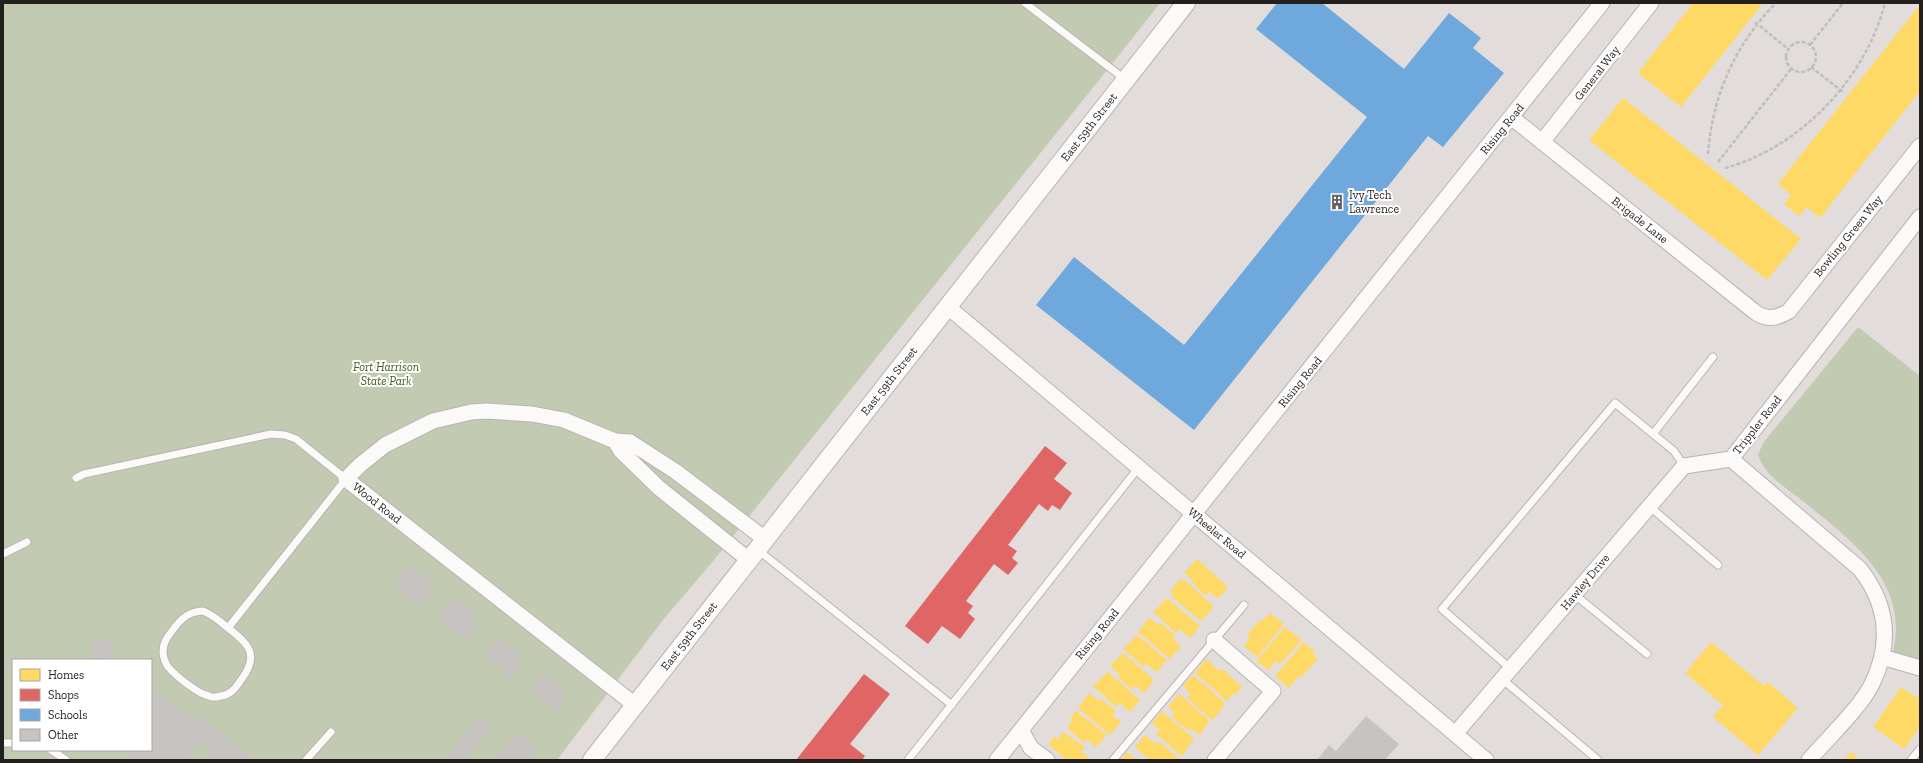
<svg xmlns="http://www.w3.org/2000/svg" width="1923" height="763" font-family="'Zilla Slab',serif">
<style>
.green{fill:#c3cab2;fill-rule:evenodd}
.homes{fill:#ffd966}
.shops{fill:#e06666}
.schools{fill:#6fa8dc}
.building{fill:#c6c3c0}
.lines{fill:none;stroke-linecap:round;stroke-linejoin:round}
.service-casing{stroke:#b8b4b2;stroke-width:9}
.minor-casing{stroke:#b8b4b2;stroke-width:17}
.tertiary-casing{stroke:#b8b4b2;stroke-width:20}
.path{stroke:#bfbebd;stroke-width:2.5;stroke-dasharray:4 2;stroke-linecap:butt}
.service{stroke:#fbfaf9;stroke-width:7}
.minor{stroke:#fbfaf9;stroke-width:15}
.tertiary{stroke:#fbfaf9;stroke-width:18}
.labels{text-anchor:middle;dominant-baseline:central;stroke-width:4;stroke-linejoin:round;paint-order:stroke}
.street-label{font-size:12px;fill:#221f1d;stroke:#fff}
.poi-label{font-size:12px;fill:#221f1d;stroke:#fff;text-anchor:start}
.park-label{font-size:12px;font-style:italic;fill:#425718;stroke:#fff}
</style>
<rect width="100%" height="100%" fill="#e2ddda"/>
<path class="green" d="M3,3H1160L1120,54L714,560L663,620L557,760H3ZM13,660H151V750H13Z
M1858,327L1920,376V663L1893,651C1910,580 1848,538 1799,498C1782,485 1765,475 1758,455L1763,443Z"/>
<path class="homes" d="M1693,3H1763L1681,107L1638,73Z
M1918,7L1920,8V91L1820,218L1807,207L1799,216L1784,204L1791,195L1778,184Z
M1623,98L1801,239L1767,280L1589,140Z
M1197,559L1228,587L1218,599L1209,592L1206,596L1192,583L1194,581L1184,573Z
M1180,579L1182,580L1184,579L1214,607L1201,621L1171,596L1173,593L1170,591Z
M1167,598L1200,626L1190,638L1179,629L1176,633L1153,612Z
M1270,613L1284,624L1257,657L1244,646L1250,638L1247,635L1260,620L1262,621Z
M1149,618L1159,625L1161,623L1175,636L1173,639L1181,646L1170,659L1138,632Z
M1285,627L1302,640L1280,664L1276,661L1268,670L1256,661Z
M1137,635L1167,660L1157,672L1146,664L1144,667L1123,649Z
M1304,642L1315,652L1313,655L1318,659L1302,677L1300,675L1289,688L1275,676Z
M1711,642L1764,686L1768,682L1798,708L1758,755L1713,717L1723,705L1685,673Z
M1123,653L1154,680L1144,693L1135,686L1132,690L1118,677L1120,675L1110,666Z
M1207,659L1218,671L1221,668L1242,687L1235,695L1233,694L1227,701L1195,673Z
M1108,672L1140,700L1130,712L1120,703L1116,707L1093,686Z
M1193,675L1225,703L1222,706L1224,707L1212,720L1187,698L1191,694L1183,686Z
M1901,687L1917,698L1920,693V727L1904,749L1873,727Z
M1089,693L1099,701L1101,699L1116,711L1112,715L1121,722L1110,735L1078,708Z
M1179,694L1210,721L1200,735L1189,728L1187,730L1172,717L1175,713L1168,707Z
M1076,711L1107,735L1096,747L1087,739L1084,743L1067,728L1072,721L1070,719Z
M1162,711L1194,739L1182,756L1156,734L1160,730L1152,723Z
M1063,732L1085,747L1081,751L1091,760H1066L1048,744L1055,736L1058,739Z
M1145,735L1155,744L1158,741L1180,759L1150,760L1135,747Z
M1127,752L1136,760H1121Z
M1851,752L1860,760H1844Z"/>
<path class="shops" d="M1045,446L1067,463L1054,479L1072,493L1060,510L1052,505L1048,511L1039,504L1008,545L1017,551L1012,558L1018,563L1008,575L994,564L966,601L973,606L968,613L975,619L960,639L942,626L928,644L905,626Z
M864,674L890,694L850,744L865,756L862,760H796Z"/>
<path class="schools" d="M1277,3H1322L1404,69L1449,13L1481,38L1473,48L1504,73L1443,147L1428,136L1194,430L1036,305L1074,257L1184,345L1367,117L1256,29Z"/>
<path class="building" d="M410,565L432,583L428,588L434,593L422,608L394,585Z
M454,598L477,616L473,622L479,627L468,642L439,619Z
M95,637L113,642L108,660H89Z
M500,637L520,654L516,659L522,665L511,678L485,655Z
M545,672L566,690L560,697L566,702L558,713L530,691Z
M151,673L156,677L151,683Z
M151,687L193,720L198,714L256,760H207L212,751L201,742L187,760H134L122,750H151Z
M479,715L492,726L465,760H450L446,757Z
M1366,716L1399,744L1385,760H1317L1329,745L1336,751Z
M517,732L538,749L529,760H495Z"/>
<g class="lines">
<defs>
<path id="service" d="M1025,3L1126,80
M1653,434L1713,357
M76,478L84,474L271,434L285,435L296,439L346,479L228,628
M1649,506L1718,565
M758,550L952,705
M3,554L27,542
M1574,594L1647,654
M203,611C213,615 220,621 228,628C249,644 260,655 241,680C236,687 231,695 221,696C217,697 212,698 209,696C198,694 176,676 169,668C165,663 163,657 163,651C163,641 170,634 175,627C183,617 189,612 203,611Z
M1511,669L1442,609L1615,403L1674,451L1684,466
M1502,679L1598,760
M3,743H13
M51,750L66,760
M306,760L331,732
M908,760L1139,467
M1113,760L1244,605
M1911,760L1920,749"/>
<path id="minor" d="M1511,117L1755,312C1767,321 1778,318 1789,311L1920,146
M1542,142L1651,3
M948,307L1486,760
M615,441L621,451L659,488L749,560
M1214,640L1273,691L1215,760
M1882,657L1920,668
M635,705L346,479L360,465L385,445L433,421L471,412L487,411L532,414L564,420L615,441L630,442L675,471L765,539
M1021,730L1031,748L1047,760
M1455,734L1684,466L1731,459
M997,760L1602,3
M1809,760C1827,739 1860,708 1872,684C1892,643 1888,605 1860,569L1731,459L1920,217"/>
<path id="tertiary" d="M592,760L1186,3"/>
</defs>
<use href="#service" class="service-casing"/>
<use href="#minor" class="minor-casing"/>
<use href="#tertiary" class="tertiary-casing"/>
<path class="path" d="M1755,22L1788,49
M1786 57a15 15 0 1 1 30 0a15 15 0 1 1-30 0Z
M1810,45L1843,3
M1811,67L1843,92
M1708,154C1712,97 1735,44 1776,3
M1718,162L1791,69
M1725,168C1800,148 1866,78 1885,3"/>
<use href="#service" class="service"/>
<use href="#minor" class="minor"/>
<use href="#tertiary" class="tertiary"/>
</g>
<defs>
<symbol id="building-bare" viewBox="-9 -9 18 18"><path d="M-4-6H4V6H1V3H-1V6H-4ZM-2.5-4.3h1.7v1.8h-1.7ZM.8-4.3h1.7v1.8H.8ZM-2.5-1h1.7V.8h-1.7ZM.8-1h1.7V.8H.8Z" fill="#65625f" stroke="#fff" stroke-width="2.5" paint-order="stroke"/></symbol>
</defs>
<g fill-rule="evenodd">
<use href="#building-bare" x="1326" y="191" width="22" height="22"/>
</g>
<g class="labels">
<g class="street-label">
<text transform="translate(1597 73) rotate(-52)">General Way</text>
<text transform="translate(1089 127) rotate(-52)">East 59th Street</text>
<text transform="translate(1502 129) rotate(-51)">Rising Road</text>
<text transform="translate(1640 220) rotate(38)">Brigade Lane</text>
<text transform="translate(1848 236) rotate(-51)">Bowling Green Way</text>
<text transform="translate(889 381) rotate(-52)">East 59th Street</text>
<text transform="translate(1300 382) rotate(-51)">Rising Road</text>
<text transform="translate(1757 425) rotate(-52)">Trippler Road</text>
<text transform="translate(377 503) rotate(38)">Wood Road</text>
<text transform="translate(1217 533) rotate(40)">Wheeler Road</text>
<text transform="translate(1585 582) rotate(-50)">Hawley Drive</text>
<text transform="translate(1097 634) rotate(-51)">Rising Road</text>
<text transform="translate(689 636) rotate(-52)">East 59th Street</text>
</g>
<g class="poi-label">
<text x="1349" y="195">Ivy Tech<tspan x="1349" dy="14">Lawrence</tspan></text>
</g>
<g class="park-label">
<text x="386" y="367">Fort Harrison<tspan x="386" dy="14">State Park</tspan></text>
</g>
</g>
<rect width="1923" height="763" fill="none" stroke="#221f1d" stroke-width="8"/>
<rect x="12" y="659" width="140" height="92" fill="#ffffff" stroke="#a7a5a5"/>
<rect x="20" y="669" width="20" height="12" fill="#ffd966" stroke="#a7a5a5"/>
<text x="48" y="679" font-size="12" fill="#221f1d">Homes</text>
<rect x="20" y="689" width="20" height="12" fill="#e06666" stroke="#a7a5a5"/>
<text x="48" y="699" font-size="12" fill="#221f1d">Shops</text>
<rect x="20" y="709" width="20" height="12" fill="#6fa8dc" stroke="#a7a5a5"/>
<text x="48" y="719" font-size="12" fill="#221f1d">Schools</text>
<rect x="20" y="729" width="20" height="12" fill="#c6c3c0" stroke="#a7a5a5"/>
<text x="48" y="739" font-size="12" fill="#221f1d">Other</text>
</svg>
